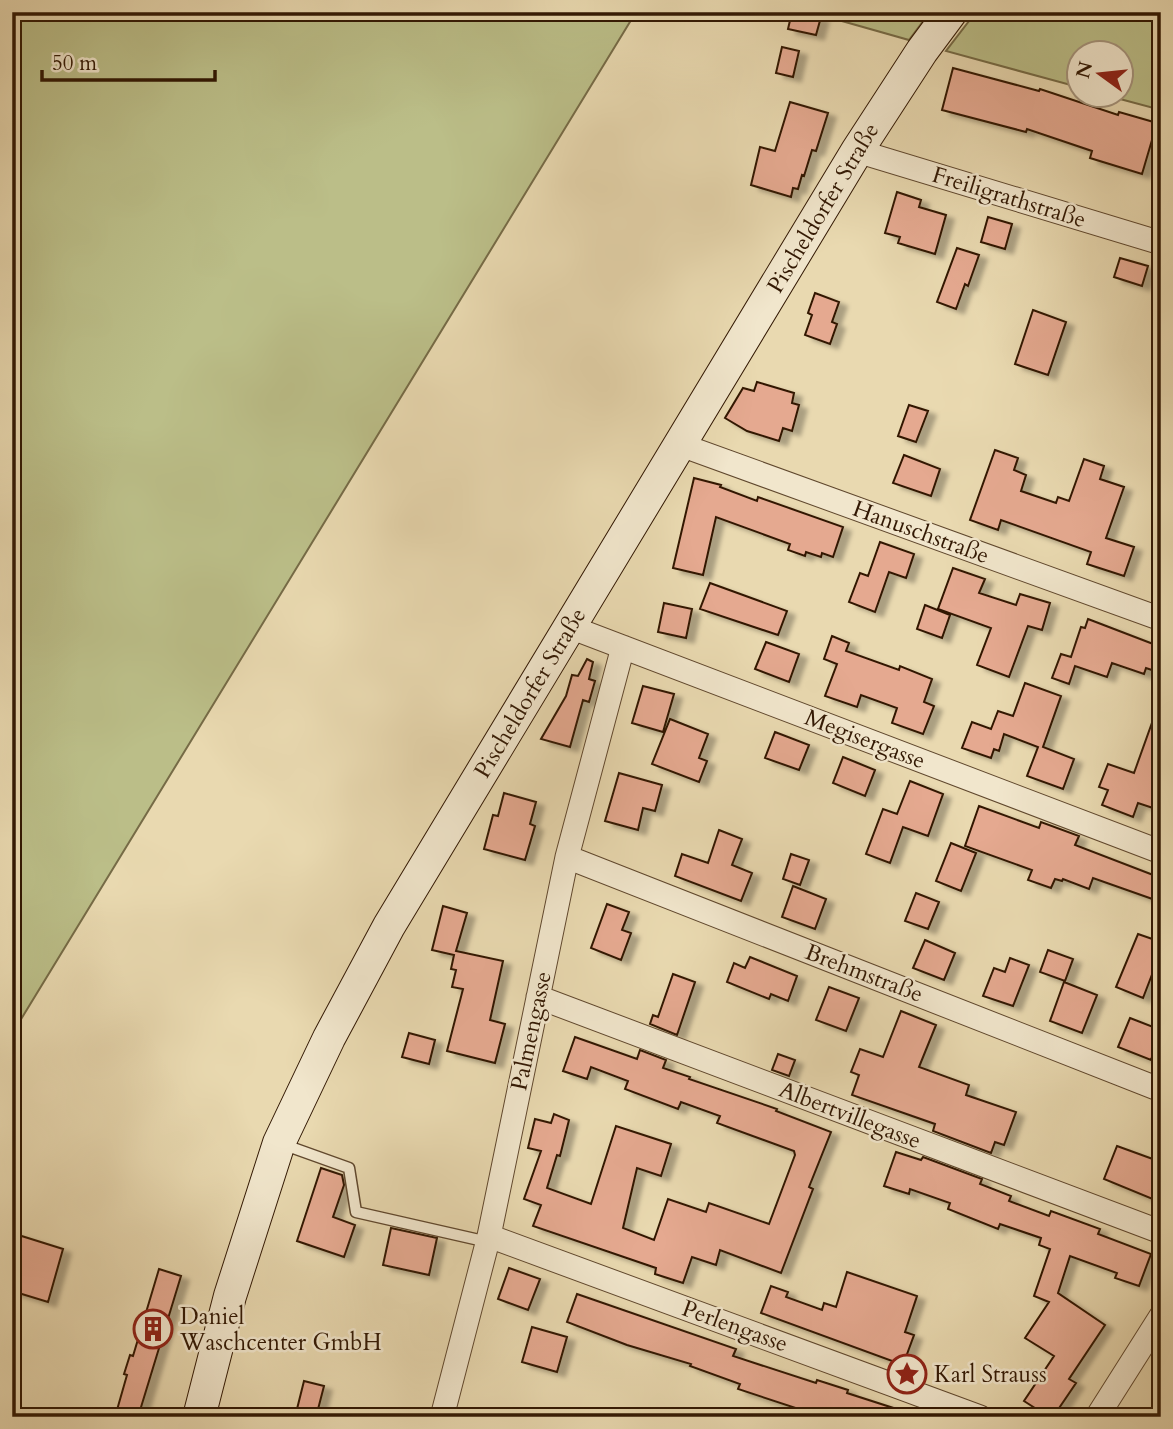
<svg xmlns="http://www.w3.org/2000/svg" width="1173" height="1429" font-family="Cardo,serif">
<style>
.green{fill:#bbbe88;stroke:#766b46;stroke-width:2}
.building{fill:#e5a990;stroke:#321803;stroke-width:2;filter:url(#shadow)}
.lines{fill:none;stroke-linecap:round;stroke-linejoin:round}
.lane-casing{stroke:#60482e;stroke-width:13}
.street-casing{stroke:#60482e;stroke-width:25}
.secondary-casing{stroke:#321803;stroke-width:34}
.lane{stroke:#f1e6cc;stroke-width:10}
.street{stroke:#f1e6cc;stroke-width:23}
.secondary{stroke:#f1e6cc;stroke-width:32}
.labels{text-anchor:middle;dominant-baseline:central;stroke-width:5;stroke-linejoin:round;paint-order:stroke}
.street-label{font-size:23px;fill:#321803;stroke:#f1e6cc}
.poi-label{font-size:23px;fill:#321803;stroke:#f1e6cc;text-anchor:start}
</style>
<defs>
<filter id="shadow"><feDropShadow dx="8" dy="4.5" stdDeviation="2" flood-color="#0004"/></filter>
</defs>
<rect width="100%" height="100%" fill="#e9d9b0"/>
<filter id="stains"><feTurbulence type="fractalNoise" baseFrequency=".00286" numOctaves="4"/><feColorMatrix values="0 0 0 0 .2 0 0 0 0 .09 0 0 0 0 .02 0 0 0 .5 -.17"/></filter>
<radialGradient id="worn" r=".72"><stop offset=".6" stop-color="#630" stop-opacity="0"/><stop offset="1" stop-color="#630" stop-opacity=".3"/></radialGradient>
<path class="green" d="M12,12H636L12,1034Z
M810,12H930L909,40Z
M976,12H1161V110L1105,95L1120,94V52H1078V87L946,51Z"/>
<path class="building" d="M792,12L821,17L816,35L788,29Z
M782,47L799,51L793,77L776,73Z
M953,68L1039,91L1040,89L1118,115L1119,112L1157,123L1142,174L1090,158L1092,151L1027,129L1026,132L942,110Z
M790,102L828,113L816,151L812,150L804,176L802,175L798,189L793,188L791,197L751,185L760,147L775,151Z
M897,192L921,200L919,207L946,215L935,254L898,243L900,237L885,233Z
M988,217L1012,224L1005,249L981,242Z
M957,248L979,255L968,286L965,284L956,309L937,302Z
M1120,258L1148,266L1142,286L1114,277Z
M815,293L839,302L832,322L837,324L830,344L805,335L812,315L808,313Z
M1033,310L1066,322L1048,375L1015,364Z
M757,382L794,393L792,403L799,405L792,431L783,428L779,441L747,431L725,418L743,388L754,391Z
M909,405L928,411L916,442L898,436Z
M995,450L1018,458L1014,470L1026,475L1021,491L1056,503L1058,497L1069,501L1084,459L1104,466L1100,479L1124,487L1106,538L1134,547L1124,576L1087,564L1091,552L1001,520L998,530L970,520Z
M904,455L940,469L931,496L893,483Z
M694,478L721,485L720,487L757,501L758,497L843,527L833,557L822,553L821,557L806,552L805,556L788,550L790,544L716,517L703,575L673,568Z
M880,542L914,554L906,578L889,572L875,612L849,602L860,573L868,576Z
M953,568L985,579L979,593L1016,605L1020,594L1050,603L1042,630L1028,626L1009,677L977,665L991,628L938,609Z
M710,583L787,611L778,635L700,609Z
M664,603L692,609L686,638L658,632Z
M925,605L950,615L942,638L917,629Z
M1088,619L1161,647V673L1146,668L1144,674L1112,663L1107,677L1075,666L1069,684L1052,678L1061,654L1071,657L1081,627L1085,628Z
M832,636L849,643L846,651L899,670L900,666L932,679L924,702L934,706L923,734L892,723L897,708L861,695L857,707L825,696L837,664L824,659Z
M766,642L799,654L789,682L755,669Z
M587,659L593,662L589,679L595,681L589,702L583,700L570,747L541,739L566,696L572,675L578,676Z
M1025,683L1061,696L1043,747L1074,759L1063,789L1027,776L1038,747L1004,734L999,751L994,749L991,758L962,748L972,722L991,729L998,711L1013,716Z
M643,686L674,694L663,732L632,723Z
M1158,706H1161V796L1156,809L1138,803L1133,817L1102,805L1108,790L1099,787L1108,764L1134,773Z
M670,719L708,734L699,758L707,761L699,782L652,764Z
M775,732L809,745L799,770L765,758Z
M843,757L875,770L865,796L833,783Z
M619,773L662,785L655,811L643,808L638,830L605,821Z
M910,781L943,794L928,836L903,827L890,863L866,854L883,809L897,814Z
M504,793L536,802L530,824L535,826L525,860L484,849L493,815L498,816Z
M979,806L1039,828L1041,822L1079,836L1075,845L1161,878V902L1093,878L1089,889L1063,879L1062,881L1055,879L1051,888L1028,880L1032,870L965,846Z
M719,830L742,839L732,865L752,873L741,901L675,876L682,854L708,863Z
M951,843L976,853L961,891L936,881Z
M791,854L809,860L800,885L783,879Z
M793,886L826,899L815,929L782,917Z
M916,893L939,902L928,929L905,921Z
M607,904L629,912L622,930L631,933L621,960L591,948Z
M443,906L467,913L456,951L503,961L490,1020L505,1024L495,1063L447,1051L463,989L452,987L456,970L451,969L454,955L432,950Z
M1138,934L1161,942V951L1143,998L1116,987Z
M925,940L955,953L944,980L913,968Z
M1048,950L1073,959L1065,981L1040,972Z
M750,957L797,976L788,1001L771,994L769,999L727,982L734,963L745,968Z
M1010,958L1029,965L1013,1006L983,996L994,968L1005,972Z
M673,974L695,982L677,1035L650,1024L653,1015L658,1017Z
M1064,982L1097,995L1082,1033L1050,1021Z
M829,987L859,998L846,1031L816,1020Z
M901,1011L936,1025L919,1067L969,1085L966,1095L1016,1112L1004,1145L995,1142L991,1153L933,1131L935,1124L852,1095L859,1075L851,1072L860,1049L883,1057Z
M1130,1018L1161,1030L1151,1060L1118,1047Z
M409,1033L435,1040L429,1064L402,1057Z
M575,1037L637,1059L640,1050L666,1060L663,1068L690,1077L689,1079L777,1109L776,1111L831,1132L809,1187L813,1189L781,1273L720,1250L716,1265L692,1257L683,1283L655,1274L656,1268L533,1226L541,1205L524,1199L541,1151L528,1148L535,1119L551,1123L554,1114L569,1120L560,1156L557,1155L547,1188L591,1204L616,1126L671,1144L661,1176L637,1168L623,1228L654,1240L668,1199L706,1212L709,1203L769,1224L795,1155L794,1151L717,1123L720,1116L681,1102L678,1109L625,1089L628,1081L591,1067L587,1079L563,1071Z
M778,1054L795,1060L789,1076L772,1070Z
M1117,1146L1161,1162V1185L1155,1200L1104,1179Z
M896,1152L921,1160L923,1157L982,1179L980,1184L1011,1196L1009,1201L1049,1216L1051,1211L1100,1229L1098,1234L1151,1254L1139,1286L1115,1278L1117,1273L1070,1256L1058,1293L1105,1325L1069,1379L1076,1383L1053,1417H1049L1024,1401L1054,1356L1025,1338L1049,1302L1034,1296L1050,1249L1039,1245L1041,1238L1000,1224L998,1229L948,1209L950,1203L910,1189L909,1194L884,1186Z
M321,1168L342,1175L344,1185L333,1217L355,1225L344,1257L297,1241Z
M391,1228L437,1238L429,1275L383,1265Z
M12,1233L63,1249L48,1302L12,1291Z
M509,1268L540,1279L528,1310L498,1299Z
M159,1269L181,1276L138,1417H115L127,1375L124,1374L130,1355L133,1356Z
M847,1272L917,1296L905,1332L914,1335L903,1365L761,1313L771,1286L788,1292L786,1297L822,1310L824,1303L836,1307Z
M577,1294L736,1349L733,1356L816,1383L817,1380L848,1390L847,1393L909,1413L908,1417H823L738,1389L740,1384L690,1366L691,1364L627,1345L567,1322Z
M532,1327L567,1337L557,1372L522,1362Z
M304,1381L324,1386L316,1417H295Z"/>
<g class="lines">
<defs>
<path id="lane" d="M282,1144L349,1168L356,1212L488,1242"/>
<path id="street" d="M857,151L1161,243
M681,445L1161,619
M570,627L1161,852
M567,857L1161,1090
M538,997L1161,1232
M489,1236L980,1417
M442,1417L489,1236L567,857L623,647
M1097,1417L1161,1316"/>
<path id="secondary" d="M199,1417L230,1296L279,1143L329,1038L389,926L857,151L922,51L951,12"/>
</defs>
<use href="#lane" class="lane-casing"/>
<use href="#street" class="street-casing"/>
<use href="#secondary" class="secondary-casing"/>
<use href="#lane" class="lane"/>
<use href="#street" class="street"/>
<use href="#secondary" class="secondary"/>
</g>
<defs>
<symbol id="building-ring" viewBox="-11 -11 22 22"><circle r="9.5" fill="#f1e6cc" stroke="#8f2418" stroke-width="1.5"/><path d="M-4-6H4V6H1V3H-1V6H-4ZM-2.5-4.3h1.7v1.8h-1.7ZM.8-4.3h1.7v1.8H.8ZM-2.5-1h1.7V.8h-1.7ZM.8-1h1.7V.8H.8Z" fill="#8f2418"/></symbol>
<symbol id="sight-ring" viewBox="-11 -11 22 22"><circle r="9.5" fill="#f1e6cc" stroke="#8f2418" stroke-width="1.5"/><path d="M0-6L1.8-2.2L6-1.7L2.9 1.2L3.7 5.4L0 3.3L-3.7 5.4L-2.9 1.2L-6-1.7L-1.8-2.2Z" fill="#8f2418"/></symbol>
</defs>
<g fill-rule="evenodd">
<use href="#building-ring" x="131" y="1307" width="44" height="44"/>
<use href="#sight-ring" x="885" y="1352" width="44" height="44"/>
</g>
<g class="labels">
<g class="street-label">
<text transform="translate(1009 197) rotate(17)">Freiligrathstraße</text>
<text transform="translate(823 208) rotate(-59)">Pischeldorfer Straße</text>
<text transform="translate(921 532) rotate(20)">Hanuschstraße</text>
<text transform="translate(530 693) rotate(-59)">Pischeldorfer Straße</text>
<text transform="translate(865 739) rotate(21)">Megisergasse</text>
<text transform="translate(864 973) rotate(21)">Brehmstraße</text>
<text transform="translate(531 1031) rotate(-78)">Palmengasse</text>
<text transform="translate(850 1115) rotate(21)">Albertvillegasse</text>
<text transform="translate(735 1326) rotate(20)">Perlengasse</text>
</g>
<g class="poi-label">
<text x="180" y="1316">Daniel<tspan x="180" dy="26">Waschcenter GmbH</tspan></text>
<text x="934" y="1374">Karl Strauss</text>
</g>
</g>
<rect width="1173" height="1429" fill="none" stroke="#e9d9b0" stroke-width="42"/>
<rect x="14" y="14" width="1145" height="1401" fill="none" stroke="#321803" stroke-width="3.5"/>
<rect x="21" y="21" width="1131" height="1387" fill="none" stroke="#321803" stroke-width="2"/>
<g transform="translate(1100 74) rotate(285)"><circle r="33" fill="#f1e6cc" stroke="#a5947c" stroke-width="2"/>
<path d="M0-5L12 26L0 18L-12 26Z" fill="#8f2418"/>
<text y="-10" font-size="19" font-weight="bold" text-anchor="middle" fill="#321803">N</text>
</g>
<path d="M42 70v10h173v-10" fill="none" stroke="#321803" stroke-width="3.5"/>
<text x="52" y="70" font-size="21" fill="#321803" stroke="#f1e6cc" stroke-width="5" paint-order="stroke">50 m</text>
<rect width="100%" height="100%" filter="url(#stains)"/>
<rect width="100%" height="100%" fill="url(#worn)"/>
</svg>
